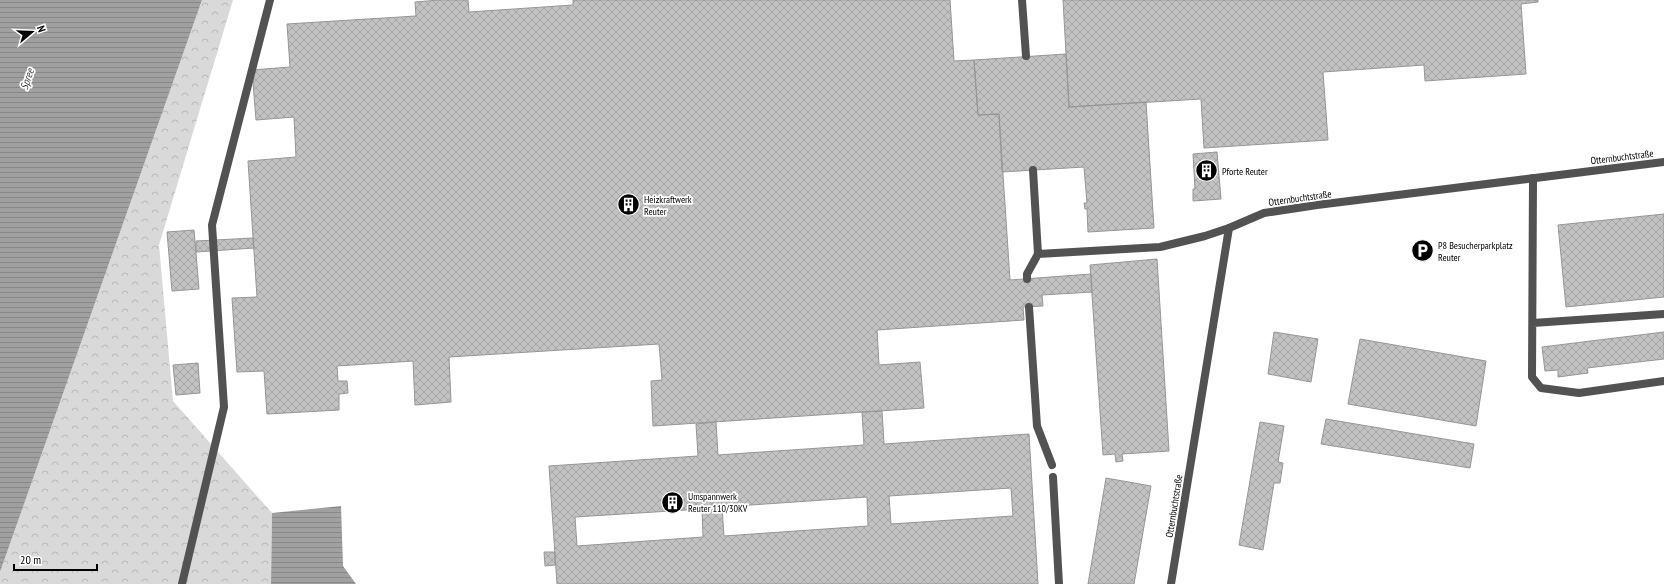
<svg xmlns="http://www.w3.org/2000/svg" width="1664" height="584" font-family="'PT Sans Narrow',sans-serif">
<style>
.forest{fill:url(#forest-crowns)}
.water{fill:url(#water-rules)}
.building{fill:url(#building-cross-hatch);stroke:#969696;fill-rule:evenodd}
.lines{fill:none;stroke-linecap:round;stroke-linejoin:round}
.service{stroke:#525252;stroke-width:8}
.minor{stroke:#525252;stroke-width:8}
.labels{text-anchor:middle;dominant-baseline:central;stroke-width:3.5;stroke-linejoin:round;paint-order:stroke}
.street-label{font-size:10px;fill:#000;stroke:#fff}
.poi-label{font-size:10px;fill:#000;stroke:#fff;text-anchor:start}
.water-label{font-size:11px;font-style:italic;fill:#414141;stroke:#fff}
</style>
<defs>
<pattern id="forest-crowns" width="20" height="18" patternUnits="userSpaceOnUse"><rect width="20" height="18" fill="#d9d9d9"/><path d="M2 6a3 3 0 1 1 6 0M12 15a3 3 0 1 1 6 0" fill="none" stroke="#b8b8b8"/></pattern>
<pattern id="water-rules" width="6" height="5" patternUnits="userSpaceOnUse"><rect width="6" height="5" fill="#a0a0a0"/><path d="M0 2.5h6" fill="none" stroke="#888"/></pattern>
<pattern id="building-cross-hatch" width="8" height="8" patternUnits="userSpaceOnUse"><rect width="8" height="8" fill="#c2c2c2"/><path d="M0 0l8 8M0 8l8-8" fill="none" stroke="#a5a5a5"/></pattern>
</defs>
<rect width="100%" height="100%" fill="#fff"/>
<path class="forest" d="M202,0H233L159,245L173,401L272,513L271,584H0V572Z"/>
<path class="water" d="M0,0H202L0,572Z
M341,506L343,566L356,584H271L272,513Z"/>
<path class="building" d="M439,0H468L469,12L573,5V0H950L954,61L974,60L978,115L999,114L1010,280L1091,274L1092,292L1042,295L1043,306L1023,307L1024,320L877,330L879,365L920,362L924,408L653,426L651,381L662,380L659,344L449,357L451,402L415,405L413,361L337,366L338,381H347L348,393L339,394V410L267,414L264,371L237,372L232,298L257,297L248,161L296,157L294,117L256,120L252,70L290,67L287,24L416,16L415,2Z
M1063,0H1538V2L1521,4L1526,74L1425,81L1424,65L1323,72L1328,140L1204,148L1201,99L1069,107Z
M1066,54L1069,107L1146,102L1154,228L1088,232L1087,209H1085L1084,203H1087L1084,167L1002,172L999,114L978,115L974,60Z
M1217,152L1221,199L1193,201V189H1195L1193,154Z
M1664,214V297L1566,307L1558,225Z
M194,230L199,289L172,291L167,232Z
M253,238L254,248L196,252V241Z
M1157,259L1169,451L1122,454L1123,461L1116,462L1115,454L1103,455L1090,265Z
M1274,332L1318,339L1311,382L1268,374Z
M1664,332V359L1587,368L1588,373L1558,377V370L1545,371L1542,347Z
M1360,339L1486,361L1476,426L1348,404Z
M198,363L200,393L176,395L173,365Z
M882,411L884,444L1029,434L1038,584H557L549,466L698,456L696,424L716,422L718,455L864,445L862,412ZM1011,488L1013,516L891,524L889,496ZM867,497L868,526L724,536L722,507ZM702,509L703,537L577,546L575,517Z
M1326,419L1474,444L1470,468L1321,444Z
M1260,422L1284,426L1278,462L1283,463L1280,483H1274L1263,550L1239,545Z
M1106,478L1151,486L1134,584H1088Z
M544,552H555V565L545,566Z"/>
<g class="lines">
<path class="service" d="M1022,0L1026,56
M1533,178L1532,377L1541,388L1579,393L1664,381
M1038,254L1160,247L1205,236L1229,228
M1027,279V274L1038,254L1033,170
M1029,307L1037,426L1052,465
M1533,323L1664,314
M1053,477L1059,584
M182,584L224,407L212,225L270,0"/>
<path class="minor" d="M1171,584L1229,228L1264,213L1317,205L1664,162"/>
</g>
<defs>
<symbol id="building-disc" viewBox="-11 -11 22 22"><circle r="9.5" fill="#000" stroke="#fff"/><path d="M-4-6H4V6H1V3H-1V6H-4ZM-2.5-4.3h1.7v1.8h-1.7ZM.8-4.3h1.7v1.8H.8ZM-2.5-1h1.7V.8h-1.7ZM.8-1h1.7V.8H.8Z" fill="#fff"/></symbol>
<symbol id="parking-disc" viewBox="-11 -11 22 22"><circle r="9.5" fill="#000" stroke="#fff"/><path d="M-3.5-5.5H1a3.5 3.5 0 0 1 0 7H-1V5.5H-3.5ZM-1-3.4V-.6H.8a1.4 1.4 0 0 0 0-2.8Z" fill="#fff"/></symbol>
</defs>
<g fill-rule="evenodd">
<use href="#building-disc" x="1194" y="158" width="25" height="25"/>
<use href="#building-disc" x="616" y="192" width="25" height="25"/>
<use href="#parking-disc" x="1410" y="238" width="25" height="25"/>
<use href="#building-disc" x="660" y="490" width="25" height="25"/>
</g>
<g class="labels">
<g class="street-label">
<text transform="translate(1622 157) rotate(-7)">Otternbuchtstraße</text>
<text transform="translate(1300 198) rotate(-8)">Otternbuchtstraße</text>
<text transform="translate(1174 506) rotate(-81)">Otternbuchtstraße</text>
</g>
<g class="poi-label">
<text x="1222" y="171">Pforte Reuter</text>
<text x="644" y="199">Heizkraftwerk<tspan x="644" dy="12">Reuter</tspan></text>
<text x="1438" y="245">P8 Besucherparkplatz<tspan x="1438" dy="12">Reuter</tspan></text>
<text x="688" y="496">Umspannwerk<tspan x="688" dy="12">Reuter 110/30KV</tspan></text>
</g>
<g class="water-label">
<text transform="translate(27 79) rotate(-71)">Spree</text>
</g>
</g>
<g transform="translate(32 32) rotate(71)" stroke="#ffffff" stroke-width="3" paint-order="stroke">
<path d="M0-3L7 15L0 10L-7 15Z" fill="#000000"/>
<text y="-6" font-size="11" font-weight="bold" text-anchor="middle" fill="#000000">N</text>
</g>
<path d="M14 564v6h83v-6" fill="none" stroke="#000000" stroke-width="2"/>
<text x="20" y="564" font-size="12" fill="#000000" stroke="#ffffff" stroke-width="3" paint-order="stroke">20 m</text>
</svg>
